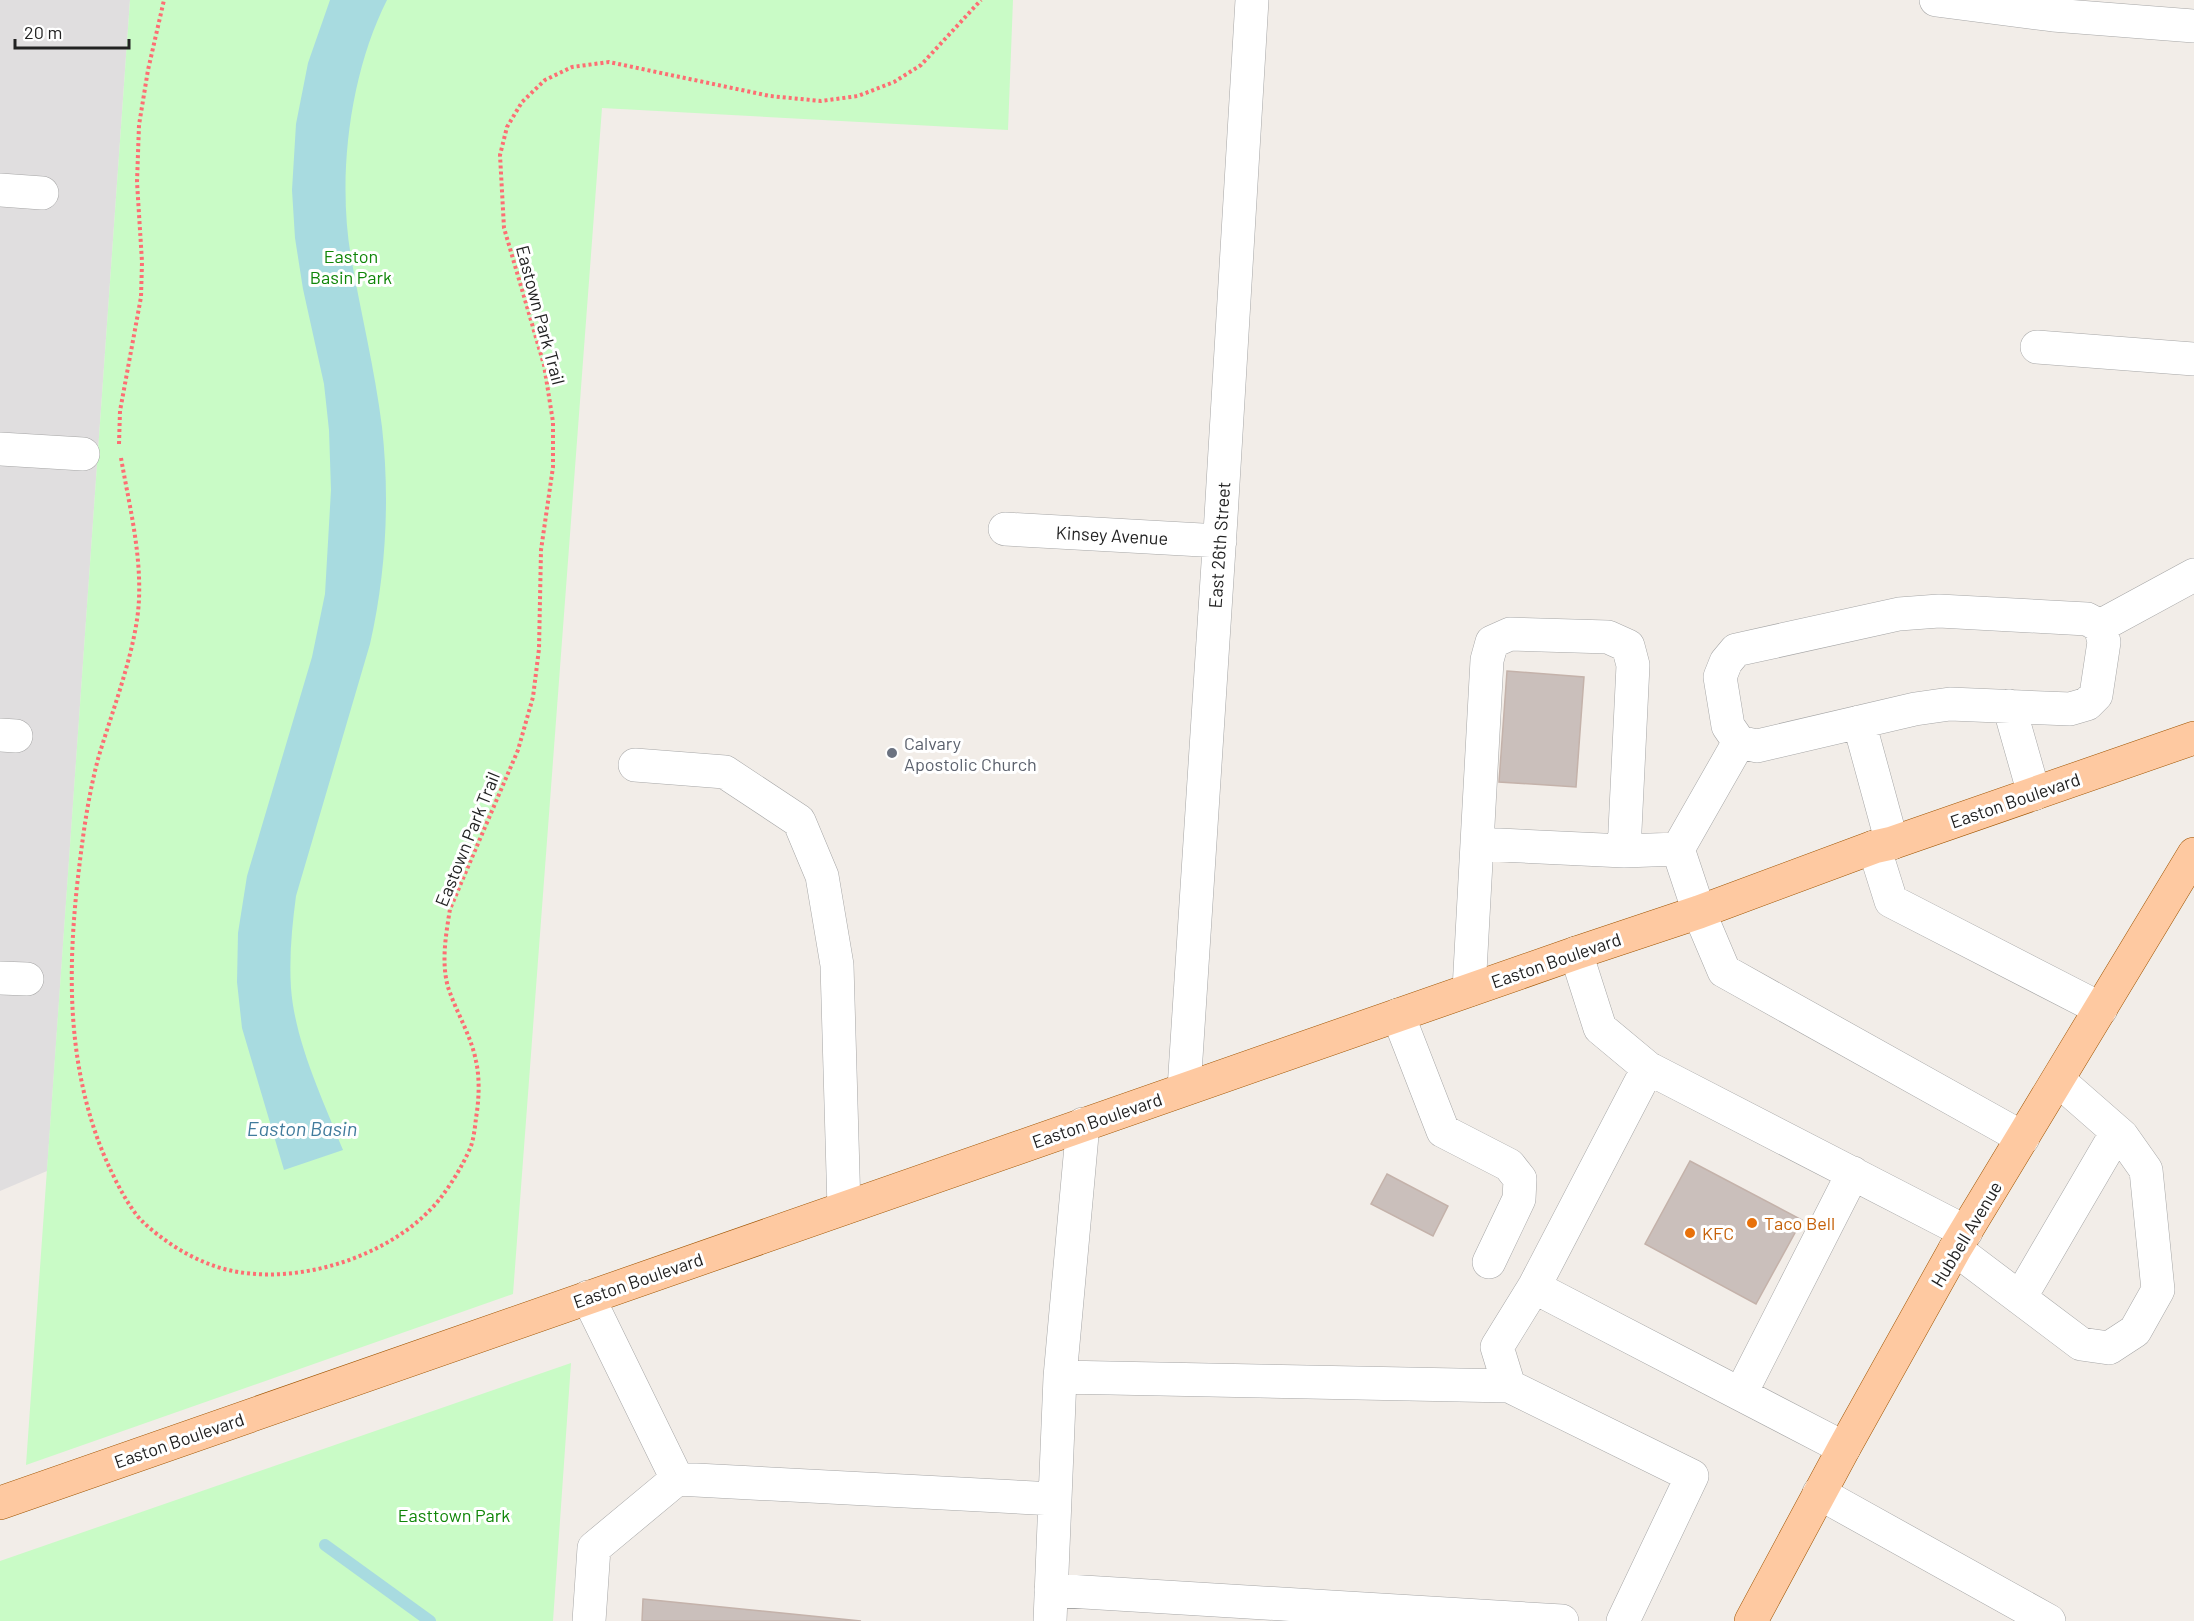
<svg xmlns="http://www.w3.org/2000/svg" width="2194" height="1621" font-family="Barlow,sans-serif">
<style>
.residential{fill:#e0dedf}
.park{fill:#c9fbc6}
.water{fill:#a8dbe0}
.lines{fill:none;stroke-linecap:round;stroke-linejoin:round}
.stream{stroke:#a8dbe0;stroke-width:12}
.building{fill:#cabfbb;stroke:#c4b2aa;stroke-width:1.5}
.minor-casing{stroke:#a6a6a6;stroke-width:34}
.major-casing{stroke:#9f5400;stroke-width:34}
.path{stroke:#fd6e73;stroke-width:4;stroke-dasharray:3 3;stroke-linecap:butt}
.minor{stroke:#fff;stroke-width:33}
.major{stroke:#fec9a1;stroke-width:33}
.worship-dot{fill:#6b7280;stroke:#fff;stroke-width:2}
.food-dot{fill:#e8710a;stroke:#fff;stroke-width:2}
.labels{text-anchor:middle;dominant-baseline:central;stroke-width:6;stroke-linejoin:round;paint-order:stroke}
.park-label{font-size:18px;fill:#108609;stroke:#fff}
.street-label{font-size:18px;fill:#222;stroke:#fff}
.worship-label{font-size:18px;fill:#5b616d;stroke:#fff;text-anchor:start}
.food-label{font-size:18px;fill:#c56008;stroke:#fff;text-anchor:start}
.water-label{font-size:20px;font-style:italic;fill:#417b9c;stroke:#fff}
</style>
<rect width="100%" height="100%" fill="#f2ede8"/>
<path class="residential" d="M0,0H130L47,1171L0,1191Z"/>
<path class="park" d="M130,0H1013L1008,130L602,108L513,1294L26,1465Z
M571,1363L553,1621H0V1561Z"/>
<path class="water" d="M330,0H387C350,73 337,176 351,257C361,314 375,370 382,427C390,499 386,574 370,644L296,896C292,926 289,957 291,988C295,1042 323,1100 343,1150L284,1170L242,1028L237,982L238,933L247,876L312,657L325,594L331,490L329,430L324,384L303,289L295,238L292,190L296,124L308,63Z"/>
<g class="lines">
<path class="stream" d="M325,1545L430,1621"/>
</g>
<path class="building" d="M1507,671L1584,677L1576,787L1499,782Z
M1690,1161L1802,1220L1756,1304L1645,1244Z
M1387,1174L1448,1206L1433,1236L1371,1204Z
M643,1599L861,1621H642Z"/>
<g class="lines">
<defs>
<path id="minor" d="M1936,0L2053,15L2194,26
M0,190L42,193
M2037,347L2194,359
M0,449L83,454
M1005,529L1220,541
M1939,611L2087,619L2100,626L2104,642L2096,695L2087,704L2070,709L1950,704L1915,709L1757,746L1739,742L1728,726L1720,677L1726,662L1736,650L1899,614Z
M2100,626L2194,575
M2009,706L2034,794
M1859,722L1892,843
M0,735L16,736
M635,765L725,772L799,821L822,876L837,965L844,1208
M1874,847L1891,901L2101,1009
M1678,849L1739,742
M1624,851L1678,849L1699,912L1724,971L2023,1138
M1576,953L1600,1028L1648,1068
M0,978L27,979
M1469,990L1487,660L1492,642L1510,634L1608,637L1628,646L1633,665L1624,851L1478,844
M1398,1015L1443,1131L1509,1165L1520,1179L1519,1199L1489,1262
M1184,1089L1221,517L1252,0
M1955,1249L2081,1344L2109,1348L2135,1331L2158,1290L2146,1170L2122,1136L2058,1080
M1534,1287L1497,1347L1509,1386L1692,1476L1623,1621
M588,1297L677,1479
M2020,1298L2117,1132
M1060,1377L1509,1386
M1741,1393L1853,1173
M1844,1448L1534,1287L1648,1068L1966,1232
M1819,1493L2049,1621
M1051,1590L1562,1621
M589,1621L594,1548L677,1479L1055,1499
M1050,1621L1060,1377L1083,1124"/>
<path id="major" d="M0,1503L1576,953L1699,912L1874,847L1892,843L2194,738
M1751,1621L1844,1448L1955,1249L2194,854"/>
</defs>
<use href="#minor" class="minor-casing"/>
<use href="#major" class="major-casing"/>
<path class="path" d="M119,444L120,411L141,297L142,262L137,182L139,125L148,70L164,0
M121,458C129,504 141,551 139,599C137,648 112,711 98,759C87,801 82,842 77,886C68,973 68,1057 98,1140C106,1162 126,1206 143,1222C161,1239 185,1255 209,1264C278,1291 377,1263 428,1212C444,1197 463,1166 471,1146C474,1137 475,1127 476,1118C479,1100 480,1079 476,1061C471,1035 456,1012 448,987C441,962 446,934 450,909L518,750L533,697L539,649L541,550L553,467V422L544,365L504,228L500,155L507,127L522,102L545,80L572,67L609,62L770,96L821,101L858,96L894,82L921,65L981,0"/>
<use href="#minor" class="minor"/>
<use href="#major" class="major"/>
</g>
<circle class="worship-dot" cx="892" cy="753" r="6"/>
<g class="food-dot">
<circle cx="1752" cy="1223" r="6"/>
<circle cx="1690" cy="1233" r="6"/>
</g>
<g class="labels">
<g class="park-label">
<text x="351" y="256">Easton<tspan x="351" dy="21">Basin Park</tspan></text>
<text x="454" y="1515">Easttown Park</text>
</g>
<g class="street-label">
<text transform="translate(541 315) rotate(75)">Eastown Park Trail</text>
<text transform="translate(1112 535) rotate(3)">Kinsey Avenue</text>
<text transform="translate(1219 545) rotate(-86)">East 26th Street</text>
<text transform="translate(2015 800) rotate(-19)">Easton Boulevard</text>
<text transform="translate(467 839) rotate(-68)">Eastown Park Trail</text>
<text transform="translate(1556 960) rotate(-19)">Easton Boulevard</text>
<text transform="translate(1097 1120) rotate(-19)">Easton Boulevard</text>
<text transform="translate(1966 1234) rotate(-59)">Hubbell Avenue</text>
<text transform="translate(638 1280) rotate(-19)">Easton Boulevard</text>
<text transform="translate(179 1440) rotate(-19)">Easton Boulevard</text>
</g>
<g class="worship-label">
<text x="904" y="743">Calvary<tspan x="904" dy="21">Apostolic Church</tspan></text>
</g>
<g class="food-label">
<text x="1764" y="1223">Taco Bell</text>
<text x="1702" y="1233">KFC</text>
</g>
<g class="water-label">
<text x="302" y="1128">Easton Basin</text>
</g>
</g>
<path d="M15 39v9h114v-9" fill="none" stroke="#222222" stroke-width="3"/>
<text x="24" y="39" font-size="18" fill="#222222" stroke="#ffffff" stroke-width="4.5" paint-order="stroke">20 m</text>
</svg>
